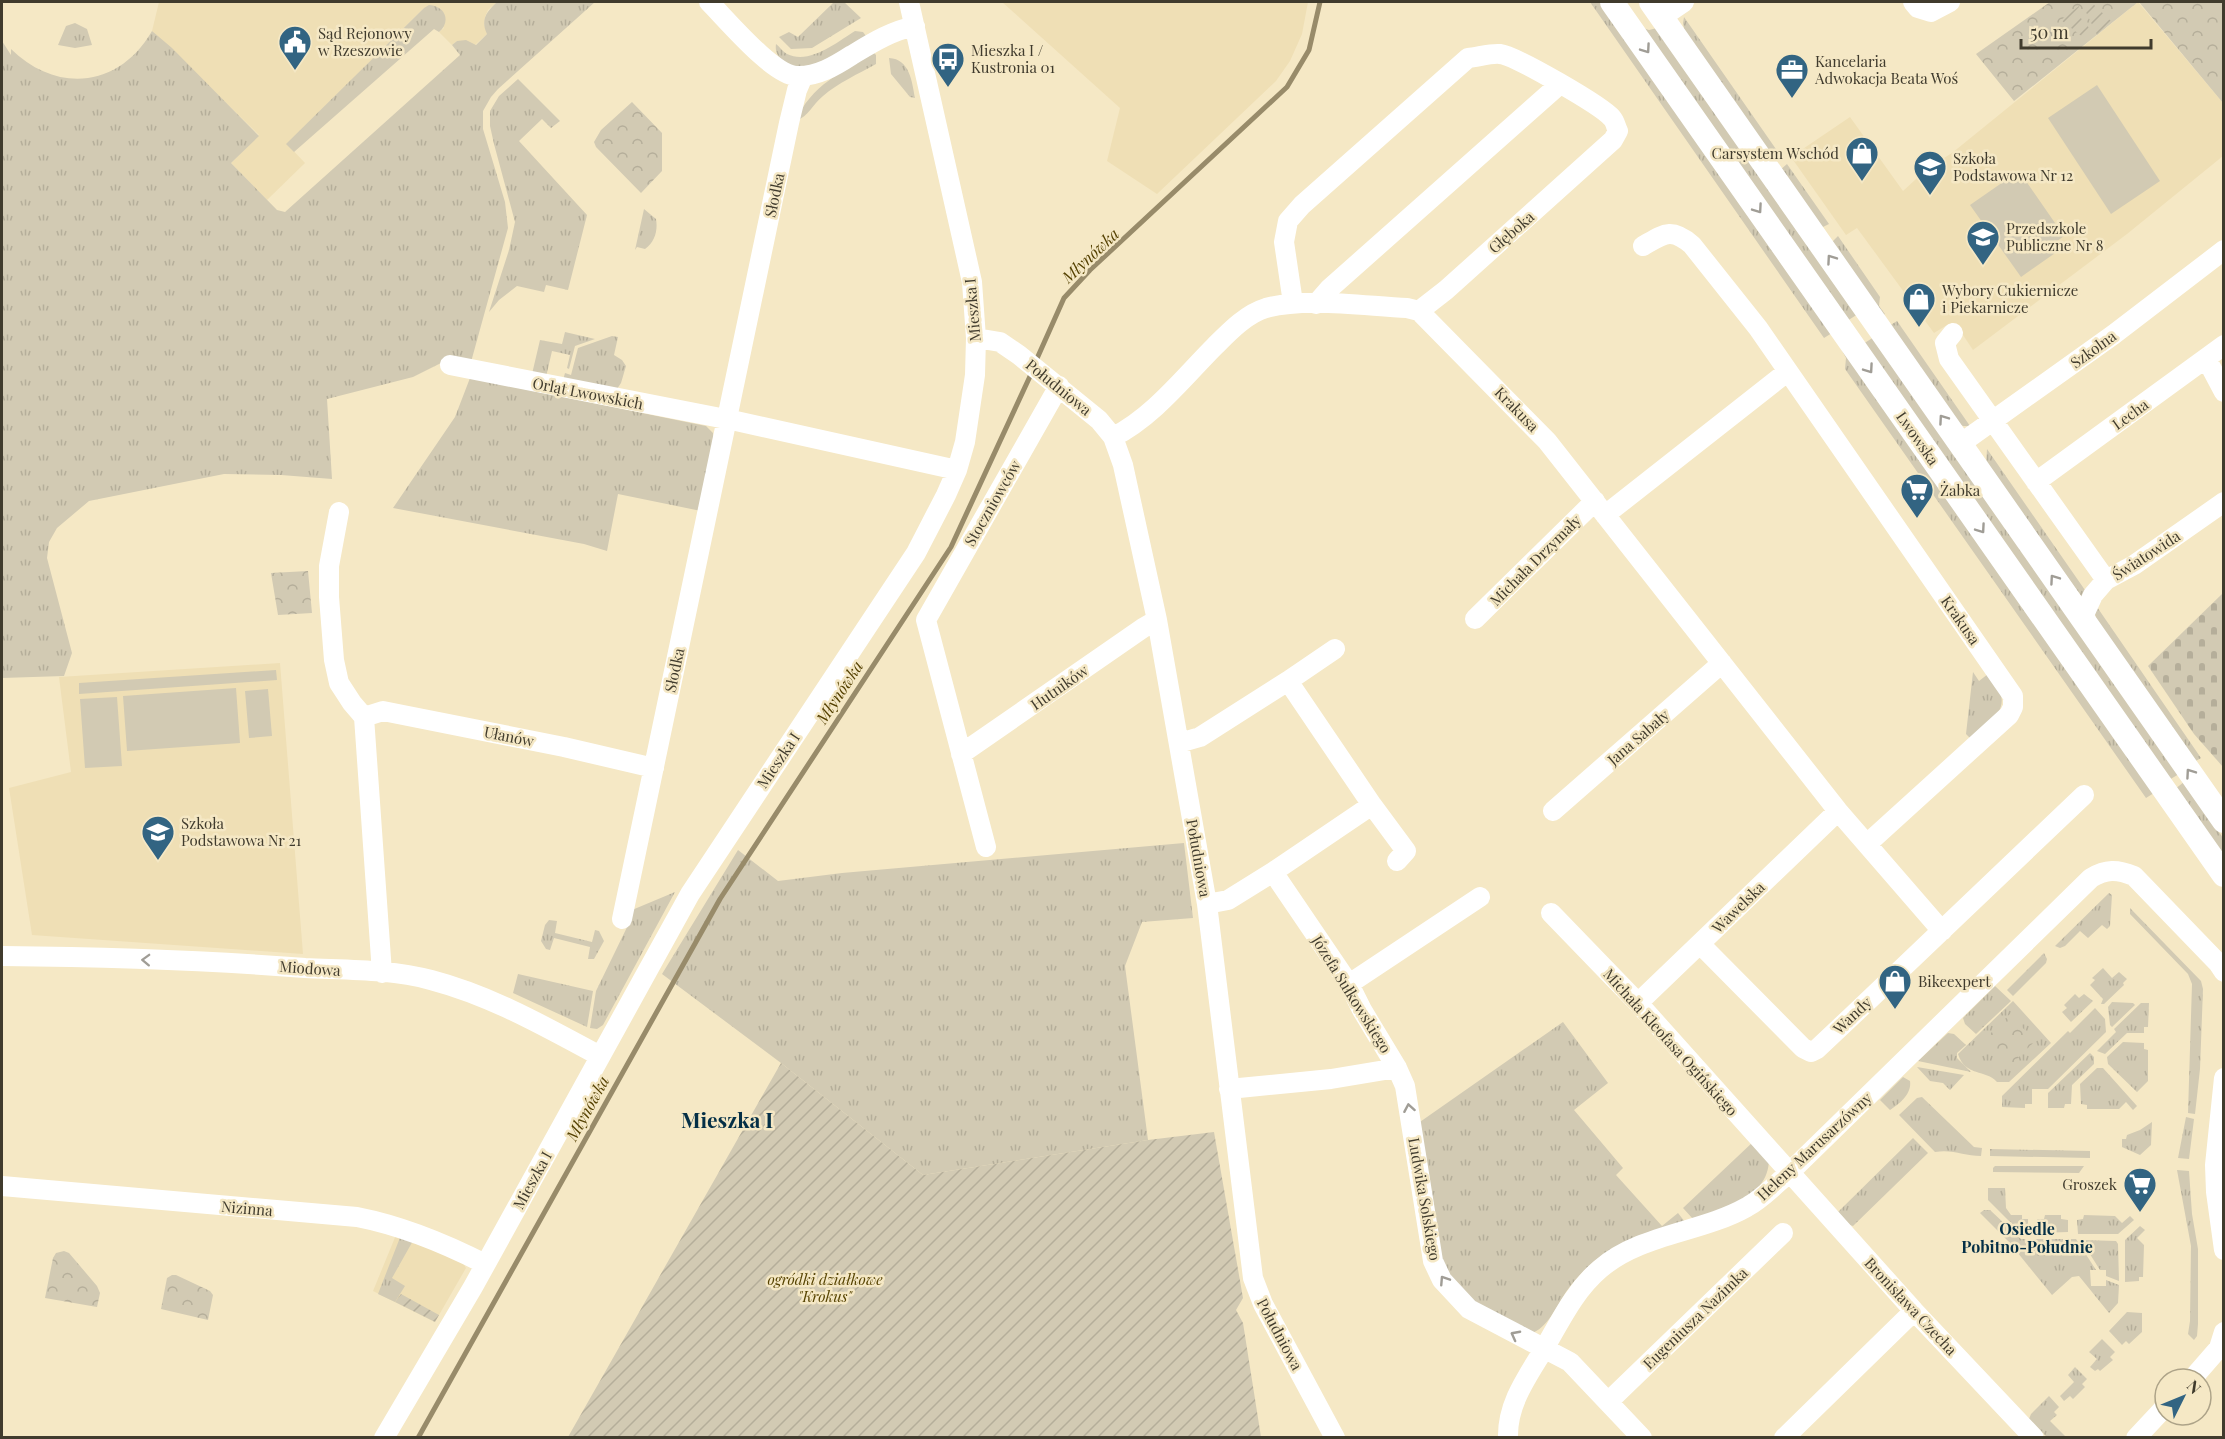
<svg xmlns="http://www.w3.org/2000/svg" width="2225" height="1439" font-family="'Playfair Display',serif">
<style>
.built{fill:#efdfb5}
.grass{fill:url(#grass-tufts)}
.forest{fill:url(#forest-crowns)}
.cemetery{fill:url(#cemetery-stones)}
.garden{fill:url(#garden-furrows)}
.pitch{fill:#d2cab3}
.lines{fill:none;stroke-linecap:round;stroke-linejoin:round}
.stream{stroke:#988b6a;stroke-width:5}
.minor{stroke:#fff;stroke-width:20}
.major{stroke:#fff;stroke-width:24}
.oneway{stroke:#a09d96}
.labels{text-anchor:middle;dominant-baseline:central;stroke-width:5;stroke-linejoin:round;paint-order:stroke}
.poi-label{font-size:15px;fill:#403b2d;stroke:#f5e8c5;text-anchor:start}
.street-label{font-size:15px;fill:#403b2d;stroke:#f5e8c5}
.park-label{font-size:15px;font-style:italic;fill:#564300;stroke:#f5e8c5}
.water-label{font-size:16px;font-style:italic;fill:#544000;stroke:#f5e8c5}
.neighbourhood-label{font-size:16px;font-weight:bold;fill:#042f46;stroke:#f5e8c5}
.district-label{font-size:21px;font-weight:bold;fill:#042f46;stroke:#f5e8c5}
</style>
<defs>
<pattern id="grass-tufts" width="24" height="20" patternUnits="userSpaceOnUse" patternTransform="scale(1.5)"><rect width="24" height="20" fill="#d2cab3"/><path d="M3 7l-1-3M5 7V3M7 7l1-3M15 17l-1-3M17 17v-4M19 17l1-3" fill="none" stroke="#b5ae9a"/></pattern>
<pattern id="forest-crowns" width="20" height="18" patternUnits="userSpaceOnUse" patternTransform="scale(1.5)"><rect width="20" height="18" fill="#d2cab3"/><path d="M2 6a3 3 0 1 1 6 0M12 15a3 3 0 1 1 6 0" fill="none" stroke="#b5ae9a"/></pattern>
<pattern id="cemetery-stones" width="16" height="16" patternUnits="userSpaceOnUse" patternTransform="scale(1.5)"><rect width="16" height="16" fill="#d2cab3"/><path d="M2 7V4a2 2 0 0 1 4 0v3zM10 15v-3a2 2 0 0 1 4 0v3z" fill="#b5ae9a"/></pattern>
<pattern id="garden-furrows" width="10" height="10" patternUnits="userSpaceOnUse" patternTransform="scale(1.5)"><rect width="10" height="10" fill="#d2cab3"/><path d="M-1 1l2-2M0 10L10 0M9 11l2-2" fill="none" stroke="#b5ae9a"/></pattern>
</defs>
<rect width="100%" height="100%" fill="#f5e8c5"/>
<path class="built" d="M159,2H497L488,10L485,17L484,25L488,33L475,45L457,41L452,45L439,32L444,28L424,8L287,144L305,163L267,200L231,163L259,135L152,31Z
M1002,2H1308L1302,34L1290,61L1276,81L1157,194L1107,161L1120,108Z
M2138,2L2223,103V156L2127,234L1973,350L1961,332L1955,336L1947,325L1934,333L1857,228L1846,235L1791,157L1850,117L1903,191L1928,168L1952,153Z
M280,663L303,954L32,935L9,788L71,772L59,677Z
M396,1235L461,1260L466,1268L435,1322L373,1291Z"/>
<path class="grass" d="M497,2H595L498,89L491,97L483,111V129L505,202L508,228L471,362L449,359L413,377L327,399L332,479L281,475L224,474L89,501L57,528L49,542L47,558L72,653L64,676L2,678V41L11,55V49C57,94 119,88 152,31L172,48L259,136L231,163L277,210L285,212L460,55L452,45L457,41L466,40L476,45L487,34C480,20 487,11 497,2Z
M834,2H844L861,18L812,48L791,49L779,37L789,32L798,37Z
M1590,2H1600L1832,333L1824,338Z
M429,5C446,6 451,22 439,32L434,29L294,152L286,144L424,8Z
M1684,17L1778,152L1769,153L1685,34L1683,23Z
M75,23L87,29L92,45L75,48L58,45L66,26Z
M1643,28L1649,30L1657,28L1858,314L1847,321Z
M855,31L863,32L866,36C844,49 808,80 783,61C777,56 775,51 776,44C780,47 783,52 787,54C810,65 837,42 855,31Z
M874,53L876,55V64C858,74 838,83 823,96C812,105 809,116 796,121C810,86 843,71 874,53Z
M889,58C910,59 912,82 915,98L910,97L891,74Z
M518,79L560,121L551,128L542,119L519,141L587,215L568,290L546,285L544,292L517,286L499,300L489,312L509,250L515,222L494,144L490,126V111L499,96Z
M1787,164L1829,224L1821,228L1780,170Z
M644,209L656,219C658,230 655,242 645,249L637,247L635,250Z
M1838,236L1880,297L1879,306L1885,314L1882,316L1831,243Z
M1897,321L1970,426H1963L1957,423L1889,326Z
M565,332L595,339L575,346L569,369L567,368L570,355L552,351L546,377L532,374L540,340L562,344Z
M612,336L618,337L614,355L622,360L626,366L621,383L617,389L563,380L565,373L571,375L578,348Z
M1874,337L2179,774L2169,780L1863,344Z
M1839,345L2154,793L2146,798L1845,369L1846,358Z
M470,378L706,426L713,433V438L701,511L618,494L607,551L584,544L393,508L455,417Z
M1987,449L2087,593L2084,600L1986,465Z
M2097,607L2201,758L2194,762L2098,625L2095,614Z
M1973,672L1979,681L1988,674C1991,679 1997,684 1999,690C2010,711 1985,728 1972,740L1966,734Z
M2184,782L2223,838V859L2175,789Z
M1184,843L1193,918L1142,922L1125,966L1148,1140L923,1175L781,1063L662,974L738,850L778,881L842,873Z
M675,892L603,1025L597,1029L590,1028L596,991L631,919L632,910Z
M2109,893L2112,895L2110,926L2107,929L2102,925L2088,938L2080,931L2065,946L2060,948L2055,946Z
M2130,908L2201,981L2203,989L2200,1069L2195,1114L2188,1113L2192,984L2188,974L2130,914Z
M549,920L557,921L555,933L592,942L595,930L599,931L604,941L594,959H588L590,947L554,938L550,950L546,949L541,941L545,925Z
M2044,953L2047,959L2046,963L2013,996L2007,990Z
M2103,968L2112,978L2119,972L2127,979L2123,983L2124,985L2104,1004H2101L2103,999L2090,985L2095,980L2092,978Z
M518,974L593,991L587,1027L513,993Z
M1995,986L2011,1001L1976,1034L1965,1024L1963,1018Z
M2075,994L2079,998L2084,994L2093,1001L2071,1022L2062,1012L2067,1008L2064,1005Z
M2013,1001L2051,1043L2009,1082H1997C1986,1069 1965,1077 1958,1054Z
M2112,1002L2133,1003L2135,1005L2112,1027L2110,1025L2108,1007Z
M2141,1003H2149L2148,1027H2144V1033H2127L2105,1054L2097,1051L2116,1032L2114,1029Z
M2095,1008L2105,1019L2106,1032L2048,1089H2032V1104H2025V1108L2002,1107V1096L2068,1031L2070,1033Z
M1563,1022L1608,1083L1574,1110L1623,1168L1616,1175L1662,1226L1678,1213L1685,1222C1658,1232 1611,1245 1591,1264C1582,1272 1573,1282 1566,1292C1556,1307 1548,1328 1530,1334L1474,1307L1442,1267L1417,1124Z
M1948,1033L1954,1034L1966,1045L1957,1053V1058L1971,1072L1918,1061Z
M2123,1042L2144,1043V1049L2148,1050V1081L2137,1092L2108,1064L2107,1057Z
M2090,1053L2094,1057V1064L2072,1085L2071,1104H2065L2064,1108H2048V1093Z
M1917,1067L1964,1075L1950,1090L1943,1083L1930,1081Z
M2097,1068H2103L2137,1106L2133,1110L2126,1102L2119,1109H2087V1105L2081,1104L2080,1084Z
M1903,1077L1910,1081C1912,1094 1899,1104 1890,1110L1880,1100Z
M1922,1097L1974,1147L1982,1148L1981,1156C1964,1156 1953,1149 1935,1152L1899,1115L1917,1098Z
M2186,1117L2194,1119L2189,1159L2178,1158Z
M2152,1122L2151,1145L2140,1155L2122,1147V1139H2126L2127,1135L2140,1130Z
M1913,1138L1928,1153L1853,1226L1850,1225L1838,1212Z
M1754,1141L1769,1160C1768,1198 1724,1209 1693,1219L1683,1208Z
M1990,1149L2090,1151V1158L1990,1156Z
M1995,1166H2084L2079,1173L1993,1172V1168Z
M2177,1170L2189,1171L2192,1214L2198,1249V1324L2197,1336L2194,1340L2188,1334L2190,1321L2191,1246Z
M1988,1188H2005L2006,1208L2011,1215H2022V1219H2028V1233H2021L1988,1200Z
M1984,1210H1990L2021,1239H2076L2096,1270H2090L2091,1286H2106V1280L2119,1285L2118,1303L2109,1313L2079,1276L2072,1277L2052,1295L2017,1252L2015,1248L1980,1213Z
M2045,1215H2061V1219L2068,1220V1232L2039,1233L2037,1219H2044Z
M2084,1215L2115,1216L2122,1223L2130,1216L2134,1220L2118,1234H2078L2077,1220L2083,1219Z
M2140,1226L2145,1230L2137,1238L2144,1245L2143,1277H2139V1281L2125,1282V1240Z
M401,1235L414,1239L392,1278L405,1286L395,1302L378,1294Z
M2081,1240L2116,1241L2118,1244L2119,1281L2106,1276V1270H2100Z
M2127,1312L2142,1313V1332L2129,1344L2126,1341L2122,1345L2109,1331Z
M2102,1339L2115,1352L2110,1357L2113,1360L2100,1371L2098,1369L2095,1371L2090,1367L2097,1359L2089,1352Z
M2075,1367L2087,1379L2082,1384L2085,1387L2073,1399L2070,1396L2064,1401L2060,1396L2074,1382L2068,1375Z
M2049,1396L2059,1407L2054,1412L2057,1415L2050,1421L2066,1437H2047L2029,1419L2031,1414Z"/>
<path class="forest" d="M2050,2H2138L2014,101L1976,54Z
M2139,2H2223V103L2144,8Z
M632,102L662,133V171L641,193L596,147L594,142L601,130Z
M308,571L312,613L278,615L271,573Z
M2010,1014L2035,1041L2008,1068L1982,1042Z
M64,1251L69,1253L97,1286L100,1293L97,1307L45,1298L53,1258L56,1253Z
M172,1275H176L210,1291L213,1295L208,1320L161,1309L167,1278Z"/>
<path class="cemetery" d="M2223,593V767L2194,734L2148,666Z"/>
<path class="garden" d="M2091,2L2112,22L2097,35L2084,8Z
M2079,6L2081,10L2078,12L2083,22L2085,21L2091,32L2084,38L2061,20Z
M781,1063L923,1175L1148,1140L1214,1132L1243,1298L1236,1310L1243,1323L1261,1437H568Z
M401,1294L439,1315L435,1322L395,1302Z"/>
<path class="pitch" d="M2097,85L2160,181L2111,214L2048,118Z
M2019,171L2064,236L2053,244L2058,251L2021,277L1970,205Z
M276,670L277,680L79,694V683Z
M236,688L240,743L127,751L123,696Z
M268,689L272,736L249,738L245,691Z
M117,697L122,766L85,768L80,699Z"/>
<g class="lines">
<path class="stream" d="M1035,363L1064,298L1090,270L1287,87L1309,50L1320,2
M418,1438L720,899L951,547L1032,372"/>
<path class="minor" d="M709,2C727,20 772,74 796,76C817,77 835,66 852,55C872,43 891,31 915,26
M1913,2L1918,8L1931,12L1950,2
M1662,17L1684,2
M1643,246C1664,234 1671,227 1692,245L1758,328L2013,696V707L2009,715L1867,844
M1293,303L1284,242L1288,221L1302,205L1468,58C1478,57 1491,53 1500,54C1516,56 1602,106 1612,118C1615,121 1616,127 1618,131L1613,140L1446,290L1419,311
M1316,304L1329,289L1560,84
M1419,311L1547,441L1838,811L1942,931
M1953,333L1945,343L1949,359L2106,580
M976,338L1000,342L1019,355L1099,420L1113,437L1123,465L1157,620L1207,904L1253,1278L1263,1304L1335,1438
M2206,358L2224,392
M450,365L736,421L957,470
M1113,437C1153,417 1184,377 1215,346C1229,332 1246,314 1266,308C1306,297 1364,306 1407,308L1419,311
M1960,444L2113,335L2224,250
M2036,482L2224,345
M339,512L329,566V597L334,660L339,683L352,703L364,717L382,973
M1605,515L1787,372
M1475,619L1595,501
M2082,619L2093,595L2106,580L2134,565L2224,502
M1288,681L1335,649
M364,717L383,711L403,715L564,747L654,768
M1179,743L1200,737L1288,681L1372,805L1406,851L1397,861
M961,754L1143,628L1157,620
M1553,811L1722,663
M986,847L926,620L1059,386
M1273,872L1372,805
M1207,904L1228,900L1273,872L1349,984L1362,1010L1397,1068L1405,1086L1433,1261L1442,1280L1469,1309L1570,1362L1642,1438
M1551,913L1638,1003L1914,1311L2034,1438
M622,919L789,123L797,90L803,76
M1700,944L1803,1048L1811,1052L1817,1049L1851,1017L2084,795
M2,956C103,957 204,960 305,968C346,970 391,969 431,980C492,996 546,1027 600,1056
M1349,984L1480,897
M1638,1003L1838,811
M2224,1078L2215,1165L2216,1192L2224,1250
M1229,1089L1331,1079L1397,1068
M2,1186L357,1217C403,1226 444,1243 485,1264
M2192,1379L2219,1348L2224,1332
M1608,1402L1783,1233
M384,1438L473,1287L690,894L916,553L946,495L957,470L965,442L975,375L976,338L972,282L909,2
M1508,1438C1507,1406 1525,1380 1541,1354C1559,1324 1573,1292 1600,1269C1640,1234 1701,1233 1747,1207C1762,1199 1776,1184 1789,1173L2091,878C2106,869 2117,869 2134,876L2218,963L2224,972
M1784,1438L1914,1311
M2136,1438L2165,1407"/>
<path class="major" d="M1612,2L2224,875
M1651,2L2224,821"/>
</g>
<defs><path id="oneway-chevron" d="M-2-3.5L2.5 0L-2 3.5" fill="none" stroke-width="1.6" stroke-linecap="round" stroke-linejoin="round" transform="scale(1.5)"/></defs>
<g class="oneway">
<use href="#oneway-chevron" transform="translate(1646 49) rotate(55)"/>
<use href="#oneway-chevron" transform="translate(1758 209) rotate(55)"/>
<use href="#oneway-chevron" transform="translate(1831 259) rotate(-125)"/>
<use href="#oneway-chevron" transform="translate(1869 369) rotate(55)"/>
<use href="#oneway-chevron" transform="translate(1943 419) rotate(-125)"/>
<use href="#oneway-chevron" transform="translate(1981 529) rotate(55)"/>
<use href="#oneway-chevron" transform="translate(2054 579) rotate(-125)"/>
<use href="#oneway-chevron" transform="translate(2190 773) rotate(-125)"/>
<use href="#oneway-chevron" transform="translate(146 960) rotate(-178)"/>
<use href="#oneway-chevron" transform="translate(1409 1108) rotate(-100)"/>
<use href="#oneway-chevron" transform="translate(1444 1280) rotate(-123)"/>
<use href="#oneway-chevron" transform="translate(1515 1335) rotate(-152)"/>
</g>
<defs>
<symbol id="civic-pin" viewBox="-11 -11 22 30"><path d="M0 17L-7.5 6A9.5 9.5 0 1 1 7.5 6Z" fill="#326482" stroke="#f5e8c5"/><path d="M-.6-6.5H3V-4.5H.6V-3L4-1V1h2V6H-6V1h2V-1L-.6-3ZM-1.2 2.5V6h2.4V2.5Z" fill="#fff"/></symbol>
<symbol id="bus-pin" viewBox="-11 -11 22 30"><path d="M0 17L-7.5 6A9.5 9.5 0 1 1 7.5 6Z" fill="#326482" stroke="#f5e8c5"/><path d="M-5-6H5V4H4V6H2V4H-2V6H-4V4H-5ZM-3.5-4V0h7V-4ZM-3.5 1.2v1.5H-2V1.2ZM2 1.2v1.5H3.5V1.2Z" fill="#fff"/></symbol>
<symbol id="office-pin" viewBox="-11 -11 22 30"><path d="M0 17L-7.5 6A9.5 9.5 0 1 1 7.5 6Z" fill="#326482" stroke="#f5e8c5"/><path d="M-6-3h4V-5.5h4V-3h4V5H-6ZM-1-4.5V-3h2v-1.5ZM-6 0V1H6V0Z" fill="#fff"/></symbol>
<symbol id="shop-pin" viewBox="-11 -11 22 30"><path d="M0 17L-7.5 6A9.5 9.5 0 1 1 7.5 6Z" fill="#326482" stroke="#f5e8c5"/><path d="M-5-2.5h2.3a2.7 3.5 0 0 1 5.4 0H5L5.5 6h-11ZM-1.5-2.5h3a1.5 2.3 0 0 0-3 0Z" fill="#fff"/></symbol>
<symbol id="school-pin" viewBox="-11 -11 22 30"><path d="M0 17L-7.5 6A9.5 9.5 0 1 1 7.5 6Z" fill="#326482" stroke="#f5e8c5"/><path d="M0-5L7-2L0 1L-7-2ZM-4 1L0 2.5L4 1V4Q0 6-4 4Z" fill="#fff"/></symbol>
<symbol id="supermarket-pin" viewBox="-11 -11 22 30"><path d="M0 17L-7.5 6A9.5 9.5 0 1 1 7.5 6Z" fill="#326482" stroke="#f5e8c5"/><path d="M-6-5.5h2.5l.6 2H6L4.5 2H-2.5L-4.4-4H-6ZM-1.5 3.2a1.3 1.3 0 1 0 .1 0ZM3 3.2a1.3 1.3 0 1 0 .1 0Z" fill="#fff"/></symbol>
</defs>
<g fill-rule="evenodd">
<use href="#civic-pin" x="276" y="23" width="38" height="52"/>
<use href="#bus-pin" x="929" y="40" width="38" height="52"/>
<use href="#office-pin" x="1773" y="51" width="38" height="52"/>
<use href="#shop-pin" x="1843" y="134" width="38" height="52"/>
<use href="#school-pin" x="1911" y="148" width="38" height="52"/>
<use href="#school-pin" x="1964" y="218" width="38" height="52"/>
<use href="#shop-pin" x="1900" y="280" width="38" height="52"/>
<use href="#supermarket-pin" x="1898" y="471" width="38" height="52"/>
<use href="#school-pin" x="139" y="813" width="38" height="52"/>
<use href="#shop-pin" x="1876" y="962" width="38" height="52"/>
<use href="#supermarket-pin" x="2121" y="1165" width="38" height="52"/>
</g>
<g class="labels">
<g class="poi-label">
<text x="318" y="33">Sąd Rejonowy<tspan x="318" dy="17">w Rzeszowie</tspan></text>
<text x="971" y="50">Mieszka I /<tspan x="971" dy="17">Kustronia 01</tspan></text>
<text x="1815" y="61">Kancelaria<tspan x="1815" dy="17">Adwokacja Beata Woś</tspan></text>
<text x="1839" y="153" text-anchor="end">Carsystem Wschód</text>
<text x="1953" y="158">Szkoła<tspan x="1953" dy="17">Podstawowa Nr 12</tspan></text>
<text x="2006" y="228">Przedszkole<tspan x="2006" dy="17">Publiczne Nr 8</tspan></text>
<text x="1942" y="290">Wybory Cukiernicze<tspan x="1942" dy="17">i Piekarnicze</tspan></text>
<text x="1940" y="490">Żabka</text>
<text x="181" y="823">Szkoła<tspan x="181" dy="17">Podstawowa Nr 21</tspan></text>
<text x="1918" y="981">Bikeexpert</text>
<text x="2117" y="1184" text-anchor="end">Groszek</text>
</g>
<g class="street-label">
<text transform="translate(774 195) rotate(-78)">Słodka</text>
<text transform="translate(1511 232) rotate(-41)">Głęboka</text>
<text transform="translate(972 310) rotate(-95)">Mieszka I</text>
<text transform="translate(2093 349) rotate(-36)">Szkolna</text>
<text transform="translate(1059 387) rotate(39)">Południowa</text>
<text transform="translate(588 393) rotate(11)">Orląt Lwowskich</text>
<text transform="translate(1517 409) rotate(46)">Krakusa</text>
<text transform="translate(2130 414) rotate(-36)">Lecha</text>
<text transform="translate(1918 438) rotate(55)">Lwowska</text>
<text transform="translate(992 503) rotate(-60)">Stoczniowców</text>
<text transform="translate(2146 555) rotate(-33)">Światowida</text>
<text transform="translate(1535 560) rotate(-45)">Michała Drzymały</text>
<text transform="translate(1961 620) rotate(55)">Krakusa</text>
<text transform="translate(674 670) rotate(-78)">Słodka</text>
<text transform="translate(1059 687) rotate(-35)">Hutników</text>
<text transform="translate(509 736) rotate(11)">Ułanów</text>
<text transform="translate(1638 737) rotate(-41)">Jana Sabały</text>
<text transform="translate(778 760) rotate(-56)">Mieszka I</text>
<text transform="translate(1199 858) rotate(80)">Południowa</text>
<text transform="translate(1738 907) rotate(-44)">Wawelska</text>
<text transform="translate(310 968) rotate(4)">Miodowa</text>
<text transform="translate(1352 994) rotate(58)">Józefa Sułkowskiego</text>
<text transform="translate(1852 1015) rotate(-43)">Wandy</text>
<text transform="translate(1671 1042) rotate(48)">Michała Kleofasa Ogińskiego</text>
<text transform="translate(1814 1146) rotate(-43)">Heleny Marusarzówny</text>
<text transform="translate(532 1180) rotate(-61)">Mieszka I</text>
<text transform="translate(1425 1199) rotate(80)">Ludwika Solskiego</text>
<text transform="translate(247 1208) rotate(5)">Nizinna</text>
<text transform="translate(1911 1306) rotate(47)">Bronisława Czecha</text>
<text transform="translate(1695 1318) rotate(-44)">Eugeniusza Nazimka</text>
<text transform="translate(1280 1334) rotate(62)">Południowa</text>
</g>
<g class="park-label">
<text x="825" y="1279">ogródki działkowe<tspan x="825" dy="17">"Krokus"</tspan></text>
</g>
<g class="water-label">
<text transform="translate(1090 255) rotate(-43)">Młynówka</text>
<text transform="translate(839 692) rotate(-57)">Młynówka</text>
<text transform="translate(587 1108) rotate(-61)">Młynówka</text>
</g>
<g class="neighbourhood-label">
<text x="2027" y="1228">Osiedle<tspan x="2027" dy="18">Pobitno-Południe</tspan></text>
</g>
<g class="district-label">
<text x="727" y="1119">Mieszka I</text>
</g>
</g>
<rect width="2225" height="1439" fill="none" stroke="#403b2d" stroke-width="6"/>
<g transform="translate(2183 1397) rotate(47)"><circle r="28" fill="#f5e8c5" stroke="#ada388" stroke-width="1.5"/>
<path d="M0-4.5L10 22L0 15L-10 22Z" fill="#326482"/>
<text y="-9" font-size="16" font-weight="bold" text-anchor="middle" fill="#403b2d">N</text>
</g>
<path d="M2021 39v9h130v-9" fill="none" stroke="#403b2d" stroke-width="3"/>
<text x="2030" y="39" font-size="18" fill="#403b2d" stroke="#f5e8c5" stroke-width="4.5" paint-order="stroke">50 m</text>
</svg>
